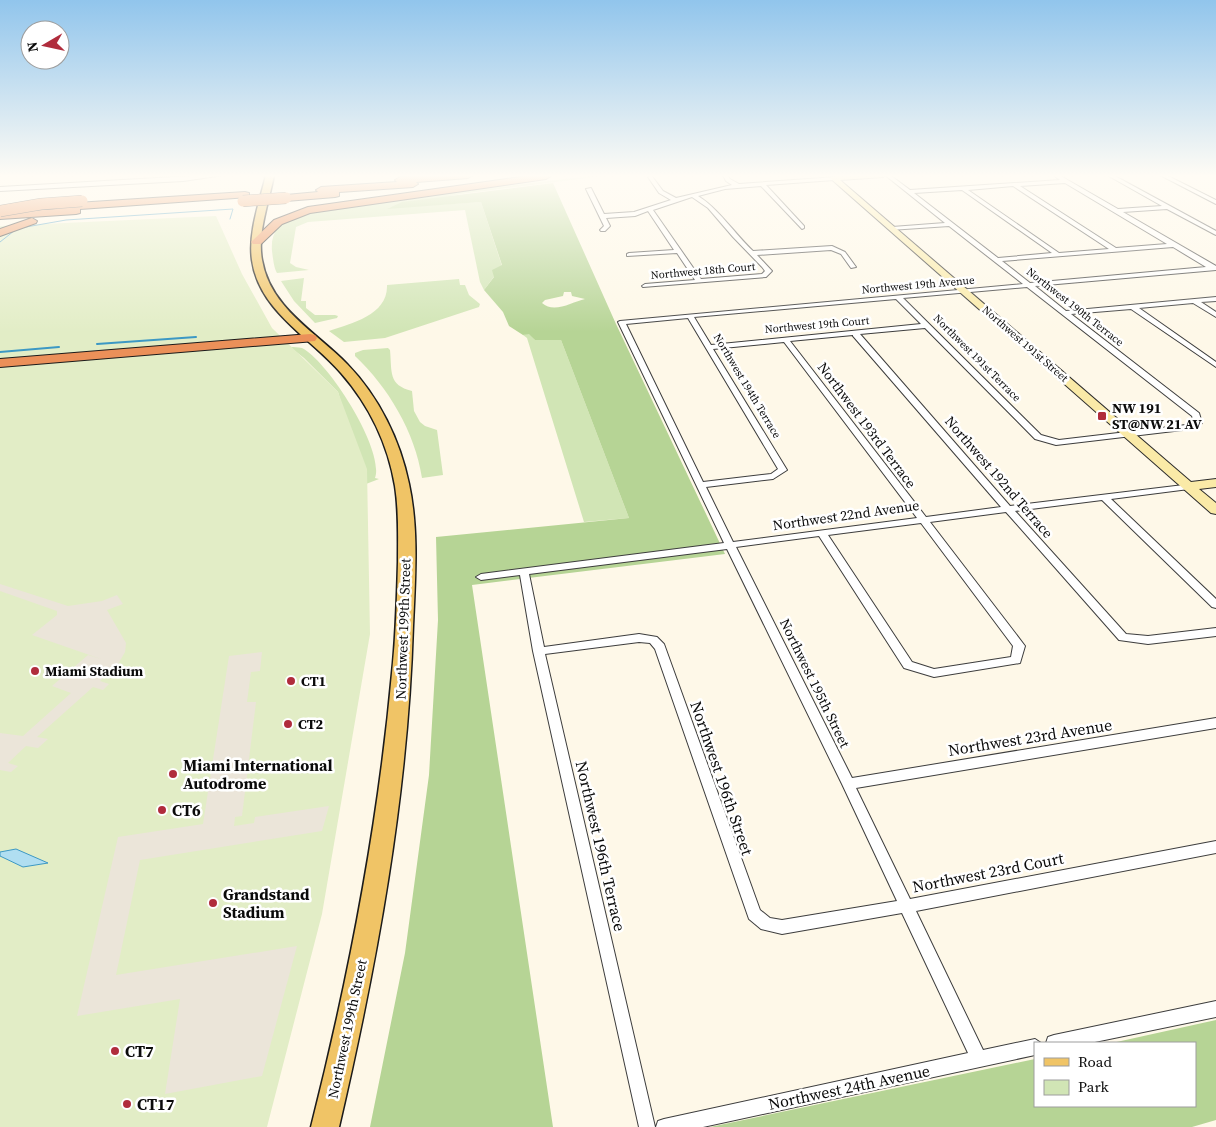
<svg xmlns="http://www.w3.org/2000/svg" width="1216" height="1127" font-family="'Source Serif 4',serif">
<style>
.green{fill:#d1e5b5}
.forest{fill:#b6d495;fill-rule:evenodd}
.pitch{fill:#e2edc6}
.plaza{fill:#ebe5d9}
.water{fill:#b0def1;stroke:#3c98c4}
.lines{fill:none;stroke-linecap:round;stroke-linejoin:round}
.stream-far1{stroke:#3c98c4;stroke-width:1}
.stream{stroke:#3c98c4;stroke-width:2}
.street-casing{stroke:#3d3d3d;stroke-width:2}
.secondary-casing{stroke:#2c2c2c;stroke-width:2}
.primary-casing{stroke:#1b1b1b;stroke-width:3}
.highway-casing{stroke:#1b1b1b;stroke-width:2}
.street{fill:#fff;fill-rule:evenodd}
.secondary{fill:#faeaa7;fill-rule:evenodd}
.primary{fill:#f0c466;fill-rule:evenodd}
.highway{fill:#eb9059;fill-rule:evenodd}
.highway-bridge-casing{stroke:#1b1b1b;stroke-width:12;stroke-linecap:butt}
.highway-bridge{stroke:#eb9059;stroke-width:11}
.poi-dot{fill:#b02c3c;stroke:#fff;stroke-width:2}
.labels{text-anchor:middle;dominant-baseline:central;stroke-width:5;stroke-linejoin:round;paint-order:stroke}
.far-street-label{font-size:11px;fill:#0a0a0a;stroke:#fff}
.poi-label{font-size:14px;font-weight:bold;fill:#0a0a0a;stroke:#fff;text-anchor:start}
.street-label{font-size:14px;fill:#0a0a0a;stroke:#fff}
.near-street-label{font-size:16px;fill:#0a0a0a;stroke:#fff}
.near-poi-label{font-size:16px;font-weight:bold;fill:#0a0a0a;stroke:#fff;text-anchor:start}
</style>
<rect width="100%" height="100%" fill="#fef8e8"/>
<path class="green" d="M599,175H611L461,194L388,208L481,202L502,266L484,290L480,282L465,210L308,222L296,227L290,263L296,267L309,270L277,273C274,268 273,259 272,251C269,216 305,213 331,207Z
M304,278L301,301H306V308L315,315H335L338,316L337,318L315,323L294,301L281,281Z
M459,279L460,285H465L469,295L480,304L479,307L385,338L344,342L329,331C352,323 388,315 387,285Z
M529,333L535,340H561L629,518L584,522L527,338L523,335Z
M290,347C294,347 298,347 302,348C328,361 385,450 375,478L379,479L366,484L338,392L304,358Z
M388,348L390,350C392,372 388,385 412,391L414,411L420,422L425,426L437,430L443,475L422,478C415,432 388,387 355,356V353L363,350Z"/>
<path class="forest" d="M553,183L616,324L725,554L472,585L553,1127H370L405,953L429,775L438,620L436,537L629,518L561,340H535L529,334L523,335L509,326L503,312L484,290L494,277L492,270L502,265L481,202L387,209L402,202ZM564,292H571L572,296L585,299C572,302 554,314 542,303L545,300L563,296Z
M1216,1020V1120L1192,1127H710L1035,1059V1106H1195V1043H1112Z"/>
<path class="pitch" d="M216,216L242,274L272,328L338,392L367,469L370,634L322,914L267,1127H0V226Z"/>
<path class="plaza" d="M0,584L68,606L102,601L117,595L123,604L107,610L126,643L125,652L117,666L100,681L109,684L103,690L93,687L37,737L48,739L38,748L26,746L8,763L18,766L11,772L0,770V733L23,736L71,693L52,686L88,655L101,659L32,635L57,615V611L0,591Z
M262,652L260,671L251,672L247,702H256L242,816L235,817L234,826L254,823L255,817L329,806L322,831L140,860L116,975L297,946L262,1076L165,1094L180,999L77,1016L118,837L203,824L229,656Z"/>
<path class="water" d="M16,849L48,863L23,867L0,856V852Z"/>
<g class="lines">
<path class="stream-far1" d="M26,227L66,220L233,209L230,219
M0,242L14,231"/>
<path class="stream" d="M97,344L196,337
M0,352L59,347"/>
<defs>
<path id="street" d="M209,175H224L183,181L0,191V187Z
M651,175L663,191L676,198L732,185L726,181L723,175H727L730,179L739,184L836,177L837,178L834,180L766,185L804,226V228L802,229L761,186L725,189L698,196C718,208 735,234 753,251L832,246L845,252L856,267L851,268L841,254L831,250L757,255L772,271L766,277L643,287L642,286L645,284L695,280L677,253L627,256V254L629,253L674,250L648,211L635,216L606,218L610,226L605,231H601L600,230L604,226L586,189L591,188L604,214L634,212L671,200L659,193L648,177ZM692,197L708,208L733,237L762,267L765,271L762,274L701,279L653,210Z
M885,175H890L910,190L1060,180L1053,175H1059L1118,209L1162,206L1107,175H1113L1216,231V235L1214,234L1167,209L1123,212L1216,266V270L1035,286L1066,311L1216,297V301L1201,302L1216,312V317L1193,303L1139,308L1216,362V367L1131,309L1071,314L1199,413L1202,423L1191,429L1056,445L1035,439L925,328L860,334L1010,506L1192,484L1194,486L1192,488L1189,489L1111,499L1216,599V608L1212,607L1102,500L1015,511L1126,634L1148,636L1216,628V636L1148,644L1119,640L1006,512L930,522L1025,646L1020,663L934,677L904,668L819,536L736,547L852,778L1216,718V728L856,788L910,899L1216,841V853L916,911L983,1050L1035,1039L1041,1043H1035V1055L703,1127H656L658,1121L664,1119L968,1053L902,913L782,934L761,929L749,919L655,649L650,643L639,642L545,654L655,1127H639L533,651L520,575L481,580L476,577L481,574L724,543L618,322L620,321L1023,284L949,226L890,230V228L892,227L945,223ZM1065,183L1167,244L1116,248L1020,186ZM1013,186L1109,249L1059,253L968,190ZM962,190L1052,253L998,258L914,193ZM1173,247L1206,267L1030,283L1002,261ZM1027,287L1192,416L1194,422L1186,425L1059,440L1041,435L903,298ZM896,299L921,324L711,345L694,317ZM688,318L778,469L771,474L703,482L626,324ZM853,335V336L1001,507L926,517L790,341ZM784,342L917,518L733,542L706,487L773,479L787,470L713,349ZM921,523L1013,646L1011,657L934,669L912,662L828,535ZM727,549L842,784L897,901L782,920L770,918L760,910L664,644L657,637L639,634L544,647L529,574Z
M1160,175H1166L1216,200V204Z
M1216,1001V1017L1090,1043H1046L1048,1037L1054,1035Z"/>
<path id="secondary" d="M853,175H886L883,177L840,180L1191,482L1216,479V487L1199,489L1216,503V514L1211,513L830,178L834,176Z"/>
<path id="primary" d="M266,175H274C269,202 257,233 262,260C270,308 316,332 347,364C379,397 400,440 409,484C419,530 415,580 413,626C408,795 377,963 339,1127H311C349,977 378,827 392,673C396,636 397,599 398,562C398,537 399,511 395,486C388,444 369,405 341,373C310,337 259,311 252,260C248,232 260,201 266,175Z"/>
<path id="highway" d="M432,175H473L468,178L416,182L418,184L413,187L339,192V196L335,197L286,201L281,198L286,195L318,192L316,190L321,187L397,182L395,180L400,177Z
M535,175L551,176L546,179L310,213L282,224L261,244H253L251,242L274,220L308,207Z
M245,192L249,193V197L80,209V213L76,214L0,219V213L57,209V205L61,204Z
M32,218L37,221L36,223L0,236V229Z
M310,334L315,335L317,338L315,341L0,367V359Z"/>
</defs>
<use href="#street" class="street-casing"/>
<use href="#secondary" class="secondary-casing"/>
<use href="#primary" class="primary-casing"/>
<use href="#highway" class="highway-casing"/>
<use href="#street" class="street"/>
<use href="#secondary" class="secondary"/>
<use href="#primary" class="primary"/>
<use href="#highway" class="highway"/>
<defs>
<path id="highway-bridge" d="M243,201L286,198
M0,211L41,204L82,201"/>
</defs>
<use href="#highway-bridge" class="highway-bridge-casing"/>
<use href="#highway-bridge" class="highway-bridge"/>
</g>
<linearGradient id="sky" x2="0" y2="1"><stop stop-color="#91c5ec"/><stop offset="0.53" stop-color="#fffcf5"/><stop offset="1" stop-color="#fffcf5" stop-opacity="0"/></linearGradient>
<rect width="1216" height="332" fill="url(#sky)"/>
<g class="poi-dot">
<rect x="1097" y="411" width="10" height="10" rx="2.5"/>
<circle cx="35" cy="671" r="5"/>
<circle cx="291" cy="681" r="5"/>
<circle cx="288" cy="724" r="5"/>
<circle cx="173" cy="774" r="5"/>
<circle cx="162" cy="810" r="5"/>
<circle cx="213" cy="903" r="5"/>
<circle cx="115" cy="1051" r="5"/>
<circle cx="127" cy="1104" r="5"/>
</g>
<g class="labels">
<g class="far-street-label">
<text transform="translate(703 271) rotate(-5)">Northwest 18th Court</text>
<text transform="translate(918 285) rotate(-5)">Northwest 19th Avenue</text>
<text transform="translate(1075 307) rotate(38)">Northwest 190th Terrace</text>
<text transform="translate(817 325) rotate(-5)">Northwest 19th Court</text>
<text transform="translate(1025 344) rotate(41)">Northwest 191st Street</text>
<text transform="translate(977 358) rotate(45)">Northwest 191st Terrace</text>
<text transform="translate(747 386) rotate(59)">Northwest 194th Terrace</text>
</g>
<g class="poi-label">
<text x="1112" y="408">NW 191<tspan x="1112" dy="16">ST@NW 21 AV</tspan></text>
<text x="45" y="671">Miami Stadium</text>
<text x="301" y="681">CT1</text>
<text x="298" y="724">CT2</text>
</g>
<g class="street-label">
<text transform="translate(867 425) rotate(53)">Northwest 193rd Terrace</text>
<text transform="translate(999 477) rotate(49)">Northwest 192nd Terrace</text>
<text transform="translate(846 515) rotate(-8)">Northwest 22nd Avenue</text>
<text transform="translate(403 629) rotate(-88)">Northwest 199th Street</text>
<text transform="translate(815 683) rotate(64)">Northwest 195th Street</text>
<text transform="translate(347 1029) rotate(-78)">Northwest 199th Street</text>
</g>
<g class="near-street-label">
<text transform="translate(1030 737) rotate(-9)">Northwest 23rd Avenue</text>
<text transform="translate(722 778) rotate(71)">Northwest 196th Street</text>
<text transform="translate(601 846) rotate(77)">Northwest 196th Terrace</text>
<text transform="translate(988 872) rotate(-11)">Northwest 23rd Court</text>
<text transform="translate(849 1087) rotate(-12)">Northwest 24th Avenue</text>
</g>
<g class="near-poi-label">
<text x="183" y="765">Miami International<tspan x="183" dy="18">Autodrome</tspan></text>
<text x="172" y="810">CT6</text>
<text x="223" y="894">Grandstand<tspan x="223" dy="18">Stadium</tspan></text>
<text x="125" y="1051">CT7</text>
<text x="137" y="1104">CT17</text>
</g>
</g>
<rect x="1034" y="1042" width="162" height="65" fill="#ffffff" stroke="#9d9d9d"/>
<rect x="1044" y="1058" width="25" height="8" fill="#f0c466" stroke="#9d9d9d"/>
<text x="1078" y="1067" font-size="15" fill="#0a0a0a">Road</text>
<rect x="1044" y="1080" width="25" height="15" fill="#d1e5b5" stroke="#9d9d9d"/>
<text x="1078" y="1092" font-size="15" fill="#0a0a0a">Park</text>
<g transform="translate(45 45) rotate(261)"><circle r="24" fill="#ffffff" stroke="#9d9d9d"/>
<path d="M0-4L9 19L0 12L-9 19Z" fill="#b02c3c"/>
<text y="-8" font-size="14" font-weight="bold" text-anchor="middle" fill="#0a0a0a">N</text>
</g>
</svg>
